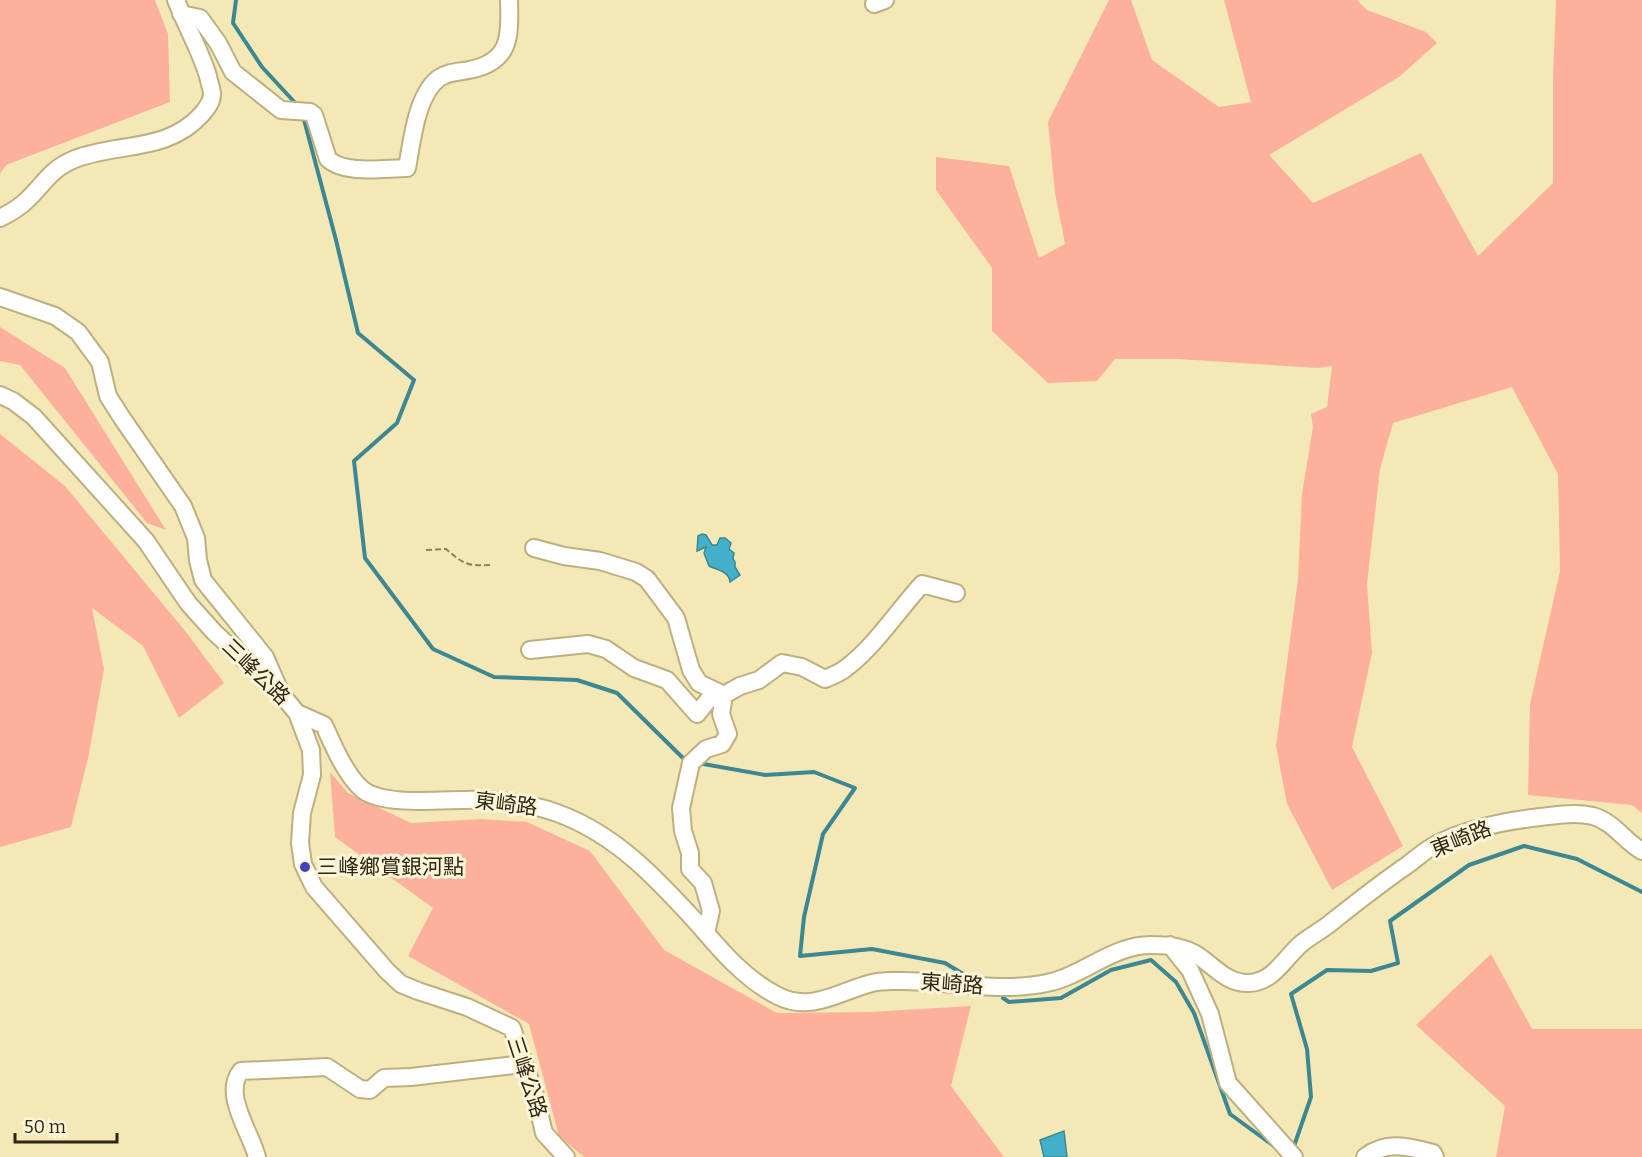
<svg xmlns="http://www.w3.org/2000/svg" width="1642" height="1157" font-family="Bitter,'Noto Sans TC',serif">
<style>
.green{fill:#fdb09b}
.water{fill:#42b0c8;stroke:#3b8792;stroke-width:1.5}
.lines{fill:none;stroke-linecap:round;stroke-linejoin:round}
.stream{stroke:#3b8792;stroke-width:4}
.minor-casing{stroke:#bcb080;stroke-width:20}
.path{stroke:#8a8160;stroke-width:2;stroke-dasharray:6 3;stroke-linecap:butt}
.minor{stroke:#fff;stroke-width:16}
.poi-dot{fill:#4144b9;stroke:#fdf5d8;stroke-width:2}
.labels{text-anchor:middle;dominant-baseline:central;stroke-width:6;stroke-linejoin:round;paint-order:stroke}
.street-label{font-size:21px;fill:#2c2714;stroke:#fdf5d8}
.poi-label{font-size:21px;fill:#2c2714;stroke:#fdf5d8;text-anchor:start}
</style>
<rect width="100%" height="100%" fill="#f5e8b7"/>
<path class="green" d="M0,0H155L168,34L170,102L6,165L0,174Z
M1109,0H1131L1152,60L1219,107L1251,102L1224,0H1357L1367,10L1426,32L1437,43L1399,77L1269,155L1313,203L1421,153L1478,256L1553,183V77L1556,0H1642V813L1632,805L1528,795L1530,704L1560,571L1558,474L1512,387L1393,423L1380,469L1367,584L1372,653L1352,747L1403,846L1332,890L1287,804L1276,746L1298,579L1302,494L1313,427L1311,414L1327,407L1332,366L1318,368L1178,359H1115L1097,381L1048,383L992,331V268L936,190V157L1009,166L1039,258L1065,244L1055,193L1048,122Z
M0,327L65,368L166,530L147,523L20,365L0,361Z
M0,434L65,486L186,632L224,683L179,718L143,646L92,608L104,669L89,754L71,827L0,847Z
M330,772L348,793L411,823L481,819L527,822L590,851L664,950L777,1013L869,1012L971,1006L951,1086L1004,1157H584L559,1136L529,1024L408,956L433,908L335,837Z
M1491,954L1532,1029H1642V1157H1496L1505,1106L1416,1025Z"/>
<path class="water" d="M702,534L706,535L712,545H717L720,538H725L731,543L729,549L734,553L733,559L735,562V567L740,575L730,582C729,571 717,570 709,566L704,553L706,547L697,551L698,536Z
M1064,1131L1067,1157H1044L1040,1140Z"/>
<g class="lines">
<path class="stream" d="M236,0L233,23L262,67L299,107
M303,116L336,240L358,333L414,380L397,423L354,461L365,558L433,649L494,677L577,680L617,693L685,760L688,761
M698,763L765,775L814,772L855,788L823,834L804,917L800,956L872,949L945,963L965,975
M1003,998L1009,1002L1061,998L1111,970L1151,960L1176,982L1194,1013L1230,1114L1278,1149
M1293,1149L1311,1097L1307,1049L1291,994L1327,970L1371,971L1398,963L1390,921L1469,865L1524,846L1577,859L1642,892"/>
<defs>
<path id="minor" d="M874,4L885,0
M181,14L200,18L218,43L233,72L281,110L310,112L314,115L328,159C345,175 385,168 407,168C412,142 416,95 439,78C447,72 459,72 469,70C511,62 510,37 509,0
M0,218C10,213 19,208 27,200C45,183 50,169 75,159C119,142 167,153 202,114C207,108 212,102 212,94C212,89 209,82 208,76C200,50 186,26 176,0
M0,297L55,316L78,332L100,362L108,396L122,418L183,506L196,538L198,560L203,580L265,657L279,689
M0,395L13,401L34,417L146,541L188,603L214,632L282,695L297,713L311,750L312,775L302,813L300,843L303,864L314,887L387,971L401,984L418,991L467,1007L512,1028L535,1095L544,1133L566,1157
M530,650L588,644L606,649L634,668L667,680L697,714L709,699L724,695L699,683L691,670L676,618L647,579L636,572L600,561L564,556L534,548
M297,713L324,725C333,745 346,776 363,790C387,808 452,798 483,800C509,801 533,804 557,813C616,834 658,880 699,925C722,952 746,980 778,996C811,1013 840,991 872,983C881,980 893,981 902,981C949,981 1001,993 1047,983C1085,975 1113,944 1153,945C1168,945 1184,947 1197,955C1214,966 1227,984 1249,983C1274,982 1285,957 1302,943C1312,935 1324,929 1333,921C1357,902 1381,883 1406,866C1416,859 1426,849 1437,844C1468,828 1505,821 1540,817C1556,815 1576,812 1593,816C1614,822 1624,841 1642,851
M706,933L711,911L703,883L690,869V853L683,831L681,808L691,763L706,749L722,744L728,734L721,714L724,695L740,686L759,680L782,663L802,667L825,679C832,676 840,673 846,668C875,646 897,612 922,584L956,593
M1170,945L1190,970L1210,1014L1228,1083L1294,1157
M257,1157C251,1133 222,1094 241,1071L327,1067L360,1089L370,1090L384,1078L411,1077L523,1064
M1365,1157C1386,1140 1410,1147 1433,1153L1435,1157"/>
</defs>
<use href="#minor" class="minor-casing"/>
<path class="path" d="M426,550L446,549C465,565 467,566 492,565"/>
<use href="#minor" class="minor"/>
</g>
<circle class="poi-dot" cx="305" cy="867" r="6"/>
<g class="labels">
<g class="street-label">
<text transform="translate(256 672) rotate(44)">三峰公路</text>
<text transform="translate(506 804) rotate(7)">東崎路</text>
<text transform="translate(1461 839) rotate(-22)">東崎路</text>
<text transform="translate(952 984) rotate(4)">東崎路</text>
<text transform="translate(527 1077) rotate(72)">三峰公路</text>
</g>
<g class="poi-label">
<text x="317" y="867">三峰鄉賞銀河點</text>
</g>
</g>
<path d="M15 1133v9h102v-9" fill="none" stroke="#2c2714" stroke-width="3"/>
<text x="24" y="1133" font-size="18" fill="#2c2714" stroke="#fdf5d8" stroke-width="4.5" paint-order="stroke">50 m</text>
</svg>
